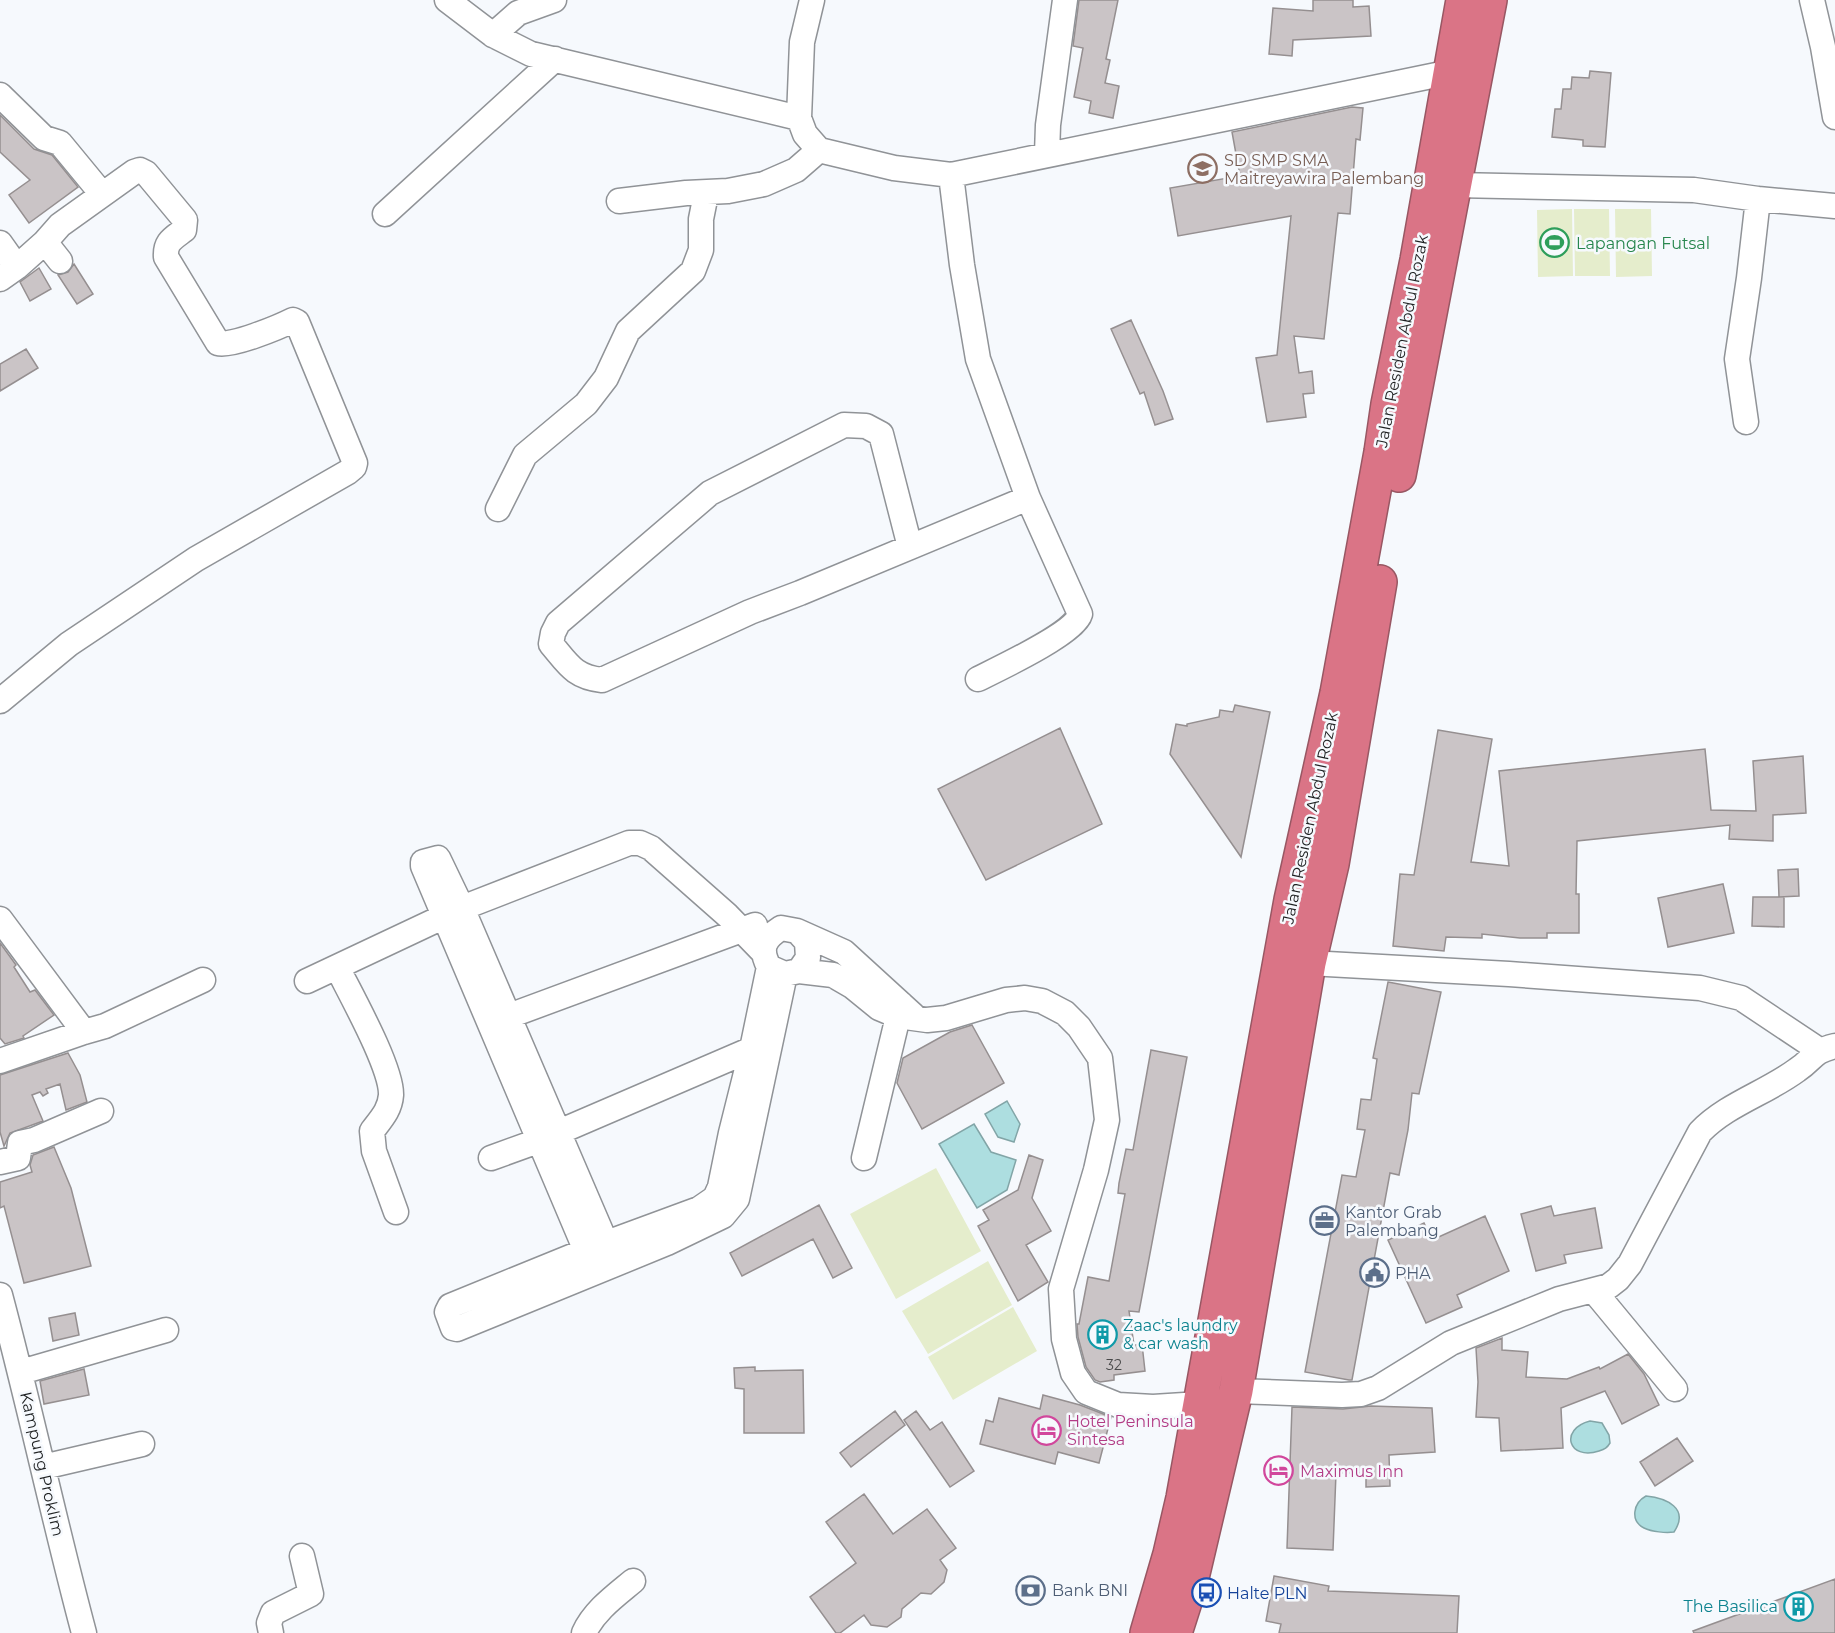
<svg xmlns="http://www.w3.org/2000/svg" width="1835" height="1633" font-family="Montserrat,sans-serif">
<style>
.green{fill:#e5edcc}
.water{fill:#addee0;stroke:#82a5a7;stroke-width:1.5}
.building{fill:#cac4c6;stroke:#958f90;stroke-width:1.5}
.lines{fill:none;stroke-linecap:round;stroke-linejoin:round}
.minor-casing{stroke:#909397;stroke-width:27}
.highway-casing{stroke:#985763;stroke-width:36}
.minor{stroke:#fff;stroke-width:24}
.highway{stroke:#da7486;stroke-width:33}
.labels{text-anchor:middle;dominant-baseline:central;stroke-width:5;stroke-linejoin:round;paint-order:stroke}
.number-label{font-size:14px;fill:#49494a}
.education-label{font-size:16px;fill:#785e54;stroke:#f6f9fd;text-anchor:start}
.leisure-label{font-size:16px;fill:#27864d;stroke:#f6f9fd;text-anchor:start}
.street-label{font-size:16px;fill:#1e2021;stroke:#f6f9fd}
.service-label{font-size:16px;fill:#4e5e75;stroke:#f6f9fd;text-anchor:start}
.culture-label{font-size:16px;fill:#0d838f;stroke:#f6f9fd;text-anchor:start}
.hotel-label{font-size:16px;fill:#b23c85;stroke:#f6f9fd;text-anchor:start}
.transit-label{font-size:16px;fill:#164399;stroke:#f6f9fd;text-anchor:start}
</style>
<rect width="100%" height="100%" fill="#f6f9fd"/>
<path class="green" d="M1572,209L1573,276L1538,277L1537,210Z
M1574,209H1609L1610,276H1575Z
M1615,209H1651L1652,276L1616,277Z
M936,1168L981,1251L896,1299L850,1214Z
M988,1261L1012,1305L928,1354L902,1311Z
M1013,1307L1037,1351L953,1400L928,1357Z"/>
<path class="water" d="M1007,1101L1020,1124L1014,1142L998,1137L985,1114Z
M974,1124L991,1152L1016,1160L1007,1190L977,1208L939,1144Z
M1590,1421L1602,1423L1609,1435L1610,1443C1607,1448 1605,1449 1599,1451C1568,1461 1559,1429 1590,1421Z
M1646,1496C1666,1498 1690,1508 1674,1532C1666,1533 1652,1532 1644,1528C1630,1521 1633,1503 1646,1496Z"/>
<path class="building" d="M1079,0H1118L1106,59L1110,60L1105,83L1119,86L1113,118L1089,113L1091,101L1074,97L1083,48L1073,46Z
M1313,0H1353V7L1369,6L1371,36L1293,40L1292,56L1269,54L1273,8L1313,11Z
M1590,71L1611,73L1605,147L1583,146V140L1552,137L1555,109H1561L1563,89H1571L1572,77L1589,78Z
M1352,107L1363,108L1360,140L1356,139L1350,214L1338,213L1324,339L1294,336L1299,373L1312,371L1314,393L1303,394L1306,417L1267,422L1256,358L1277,355L1291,216L1178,236L1170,188L1240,176L1232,132Z
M0,115L34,149L52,155L78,187L29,223L9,195L30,180L0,152Z
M74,264L93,294L77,304L58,275L68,272Z
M39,268L51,289L30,301L20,282Z
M1131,320L1163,391L1173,419L1155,425L1144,392L1140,394L1111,329Z
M26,349L38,368L0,391V364Z
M1235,705L1270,712L1241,857L1170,754L1176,724L1187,726V724L1219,717L1220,710L1233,712Z
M1060,728L1102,824L986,880L938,789Z
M1438,730L1492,739L1471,862L1509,866L1499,771L1705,749L1711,810L1756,811L1753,761L1803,756L1806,813L1773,815V841L1729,839L1730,825L1577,841L1576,894H1579V933H1547V938H1520L1482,934V938L1446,937L1444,951L1393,946L1400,874L1414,875Z
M1798,869L1799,896L1779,897L1778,870Z
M1723,884L1734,933L1668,947L1658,898Z
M1753,897H1784V927L1752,926Z
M0,943L16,965L14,967L30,992L35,990L54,1015L23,1036L24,1038L5,1044L0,1038Z
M1388,982L1441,992L1419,1094L1412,1093L1408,1130L1399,1175L1390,1173L1352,1380H1349L1305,1372L1342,1175L1356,1177L1365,1130L1357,1129L1361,1099L1371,1100L1377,1059L1373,1058Z
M972,1025L1004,1083L922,1129L897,1083L903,1058L950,1032Z
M1151,1050L1187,1057L1139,1312L1129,1311L1134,1345L1142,1344L1145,1371L1114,1375V1380L1100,1382L1095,1380L1086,1367L1078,1337L1077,1324H1079L1088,1277L1109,1281L1125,1194L1118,1193L1119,1183L1126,1149L1133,1150Z
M68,1053L80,1075L87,1102L66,1110L60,1084L46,1089L48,1093L43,1096L40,1092L32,1095L43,1121L10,1133L4,1146L0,1132V1075Z
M54,1147L71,1188L91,1266L24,1283L4,1206L0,1208V1182L32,1172L30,1165L33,1155Z
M1029,1155L1043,1160L1032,1198L1051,1231L1026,1245L1048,1282L1018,1301L978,1226L989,1220L983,1210L1018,1190Z
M819,1205L852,1268L833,1278L813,1239L742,1276L730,1253Z
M1551,1206L1554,1216L1595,1208L1602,1248L1564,1255L1566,1263L1536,1271L1521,1214Z
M1485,1216L1509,1271L1457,1295L1462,1307L1426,1323L1388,1240L1424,1223L1432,1240Z
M75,1313L79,1335L53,1341L49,1318Z
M1502,1338V1350L1528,1352L1526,1377L1567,1379L1599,1367L1600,1369L1628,1354L1644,1374L1659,1405L1622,1424L1605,1391L1561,1408L1563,1448L1501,1451L1499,1418L1476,1417L1478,1382L1476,1348Z
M755,1367V1371L803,1370L804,1433H744V1389L735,1388L734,1368Z
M84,1369L89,1395L44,1404L40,1381Z
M1043,1395L1080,1405L1111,1417L1099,1463L1058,1452L1055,1464L980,1444L986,1420L993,1422L999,1398L1040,1409Z
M1371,1406L1432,1408L1435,1452L1389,1455L1390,1486L1366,1487V1473H1336L1333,1550L1287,1548L1292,1407L1343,1409Z
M895,1411L905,1425L851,1467L840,1453Z
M916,1411L930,1430L942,1422L974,1471L950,1487L904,1420Z
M1677,1438L1693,1461L1655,1486L1640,1462Z
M864,1494L893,1534L927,1509L956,1548L940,1560L947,1570L944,1582L931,1594L921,1593L902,1609L901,1617L887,1627L871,1625L864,1615L840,1633H836L810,1597L856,1563L826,1522Z
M1274,1576L1329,1586L1328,1591L1459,1596L1457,1633H1279L1281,1624L1266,1621Z
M1835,1579V1633H1694L1693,1631Z"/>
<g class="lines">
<defs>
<path id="minor" d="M447,0L493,35L531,54L799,118L805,134L819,150L894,168L951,175L1451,72
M1812,0L1823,47L1835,117
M493,35L518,13L554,0
M0,95L44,138L60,143L102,194
M799,118L802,42L812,0
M1047,154L1048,125L1065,0
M951,175L962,265L978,359L1028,498L1080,614C1075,633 998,669 978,679
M1455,185L1694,190L1758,199L1835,206
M619,201L686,193L728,191L764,184L796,170L819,150
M385,214L555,59
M0,243L17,267
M0,279L17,267L45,242L60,261
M1746,422L1737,359L1749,278L1758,199
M498,509L525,455L586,404L606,378L628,331L693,271L701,250V219L706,194
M910,547L881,434L866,426L844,425L710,493L558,623L553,633L551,644C568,664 574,677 602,680L750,612L800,593L1028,498
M0,701L69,644L196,559L348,472L354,467L355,463L297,322L293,320C279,327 231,347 218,343L166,257C165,242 172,239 184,230L185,220L146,173L140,170L134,172L60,225L45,242
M0,919L84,1032
M797,931L844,952L913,1015
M1309,963L1509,974L1700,988L1741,998L1819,1050
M337,967C351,995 392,1068 391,1095C390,1110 381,1119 372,1131L374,1151L396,1212
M769,967L752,1049L731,1133L720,1187L715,1198L699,1209L585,1251L450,1306L447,1312L453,1328L457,1329L667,1243L723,1216L737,1199L785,974
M799,971L808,958L807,942L797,931L781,928C764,939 759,948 769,967L785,974L799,971L833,975L852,986L879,1008L898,1016L927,1020L946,1018L1006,1000L1025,998L1042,1001L1065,1013L1079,1027L1100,1058L1107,1120L1096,1170L1061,1289L1064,1339L1073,1373L1086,1392L1118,1405L1153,1407L1200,1404
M307,981L462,908L629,843H640L651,848L727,915L763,952
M509,1016L755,925
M0,1061L84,1032L105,1026L203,980
M491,1158L538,1141L752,1049
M864,1158L901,1004
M0,1162L18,1158L20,1143L34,1140L101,1111
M592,1265L423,866V862L438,858L462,908L612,1257
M1594,1291L1675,1389
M0,1295C30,1407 54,1521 84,1633
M21,1372L166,1330
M1236,1391L1342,1395L1361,1394L1378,1388L1451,1343L1559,1299L1609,1286L1618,1279L1630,1264L1700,1132C1727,1104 1766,1093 1797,1070C1815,1058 1811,1052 1835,1046
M43,1467L142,1444
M271,1633L269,1623L273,1613L311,1594L302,1556
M584,1633C594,1611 615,1596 633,1581"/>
<path id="highway" d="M1399,475L1490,0
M1147,1633L1170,1554L1183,1498L1291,900L1337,693L1381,452L1388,404L1417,260L1463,0
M1175,1633L1190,1586L1236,1391L1309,963L1332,864L1380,582"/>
</defs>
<use href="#minor" class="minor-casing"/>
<use href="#highway" class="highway-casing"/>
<use href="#minor" class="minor"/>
<use href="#highway" class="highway"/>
</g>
<defs>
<symbol id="school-ring" viewBox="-11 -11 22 22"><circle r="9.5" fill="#f6f9fd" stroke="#8d6e63" stroke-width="1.5"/><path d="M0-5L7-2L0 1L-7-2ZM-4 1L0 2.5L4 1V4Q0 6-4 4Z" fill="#8d6e63"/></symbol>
<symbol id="stadium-ring" viewBox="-11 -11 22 22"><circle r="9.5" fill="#f6f9fd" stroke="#2e9e5b" stroke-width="1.5"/><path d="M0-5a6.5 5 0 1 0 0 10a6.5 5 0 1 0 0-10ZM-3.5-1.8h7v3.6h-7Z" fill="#2e9e5b"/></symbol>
<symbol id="office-ring" viewBox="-11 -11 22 22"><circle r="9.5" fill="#f6f9fd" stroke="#5c6f8a" stroke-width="1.5"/><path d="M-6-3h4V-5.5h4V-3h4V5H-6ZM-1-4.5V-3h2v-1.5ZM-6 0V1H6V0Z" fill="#5c6f8a"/></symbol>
<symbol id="civic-ring" viewBox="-11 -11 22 22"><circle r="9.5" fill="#f6f9fd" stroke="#5c6f8a" stroke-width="1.5"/><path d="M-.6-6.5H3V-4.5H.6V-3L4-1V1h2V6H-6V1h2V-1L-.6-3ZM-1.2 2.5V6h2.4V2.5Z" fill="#5c6f8a"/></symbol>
<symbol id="building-ring" viewBox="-11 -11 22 22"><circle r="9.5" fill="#f6f9fd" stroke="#0f9aa8" stroke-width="1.5"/><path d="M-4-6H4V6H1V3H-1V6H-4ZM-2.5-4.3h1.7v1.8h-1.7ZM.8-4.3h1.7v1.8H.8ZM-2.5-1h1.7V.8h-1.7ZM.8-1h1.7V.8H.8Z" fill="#0f9aa8"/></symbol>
<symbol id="hotel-ring" viewBox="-11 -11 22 22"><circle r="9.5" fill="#f6f9fd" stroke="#d1479c" stroke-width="1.5"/><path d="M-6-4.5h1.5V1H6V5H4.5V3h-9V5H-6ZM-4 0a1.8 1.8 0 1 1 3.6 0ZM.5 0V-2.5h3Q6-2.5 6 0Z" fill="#d1479c"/></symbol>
<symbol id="bank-ring" viewBox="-11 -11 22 22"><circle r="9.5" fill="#f6f9fd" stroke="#5c6f8a" stroke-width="1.5"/><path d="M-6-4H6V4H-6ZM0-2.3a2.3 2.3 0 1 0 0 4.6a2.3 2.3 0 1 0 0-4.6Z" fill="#5c6f8a"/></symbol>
<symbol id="bus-ring" viewBox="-11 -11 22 22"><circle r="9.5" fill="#f6f9fd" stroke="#1a4fb4" stroke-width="1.5"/><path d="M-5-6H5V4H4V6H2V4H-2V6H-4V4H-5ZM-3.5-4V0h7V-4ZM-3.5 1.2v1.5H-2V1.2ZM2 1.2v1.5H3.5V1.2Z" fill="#1a4fb4"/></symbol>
</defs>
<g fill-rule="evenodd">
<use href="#school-ring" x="1186" y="152" width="33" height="33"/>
<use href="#stadium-ring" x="1538" y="226" width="33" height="33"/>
<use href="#office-ring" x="1308" y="1204" width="33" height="33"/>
<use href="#civic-ring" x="1358" y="1256" width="33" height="33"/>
<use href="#building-ring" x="1086" y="1318" width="33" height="33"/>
<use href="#hotel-ring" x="1030" y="1414" width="33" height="33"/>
<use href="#hotel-ring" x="1262" y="1454" width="33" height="33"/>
<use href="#bank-ring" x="1014" y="1574" width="33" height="33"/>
<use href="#bus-ring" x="1190" y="1576" width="33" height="33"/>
<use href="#building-ring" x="1782" y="1590" width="33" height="33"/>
</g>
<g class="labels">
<g class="number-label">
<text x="1114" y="1365">32</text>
</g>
<g class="education-label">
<text x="1224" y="160">SD SMP SMA<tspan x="1224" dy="18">Maitreyawira Palembang</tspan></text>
</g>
<g class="leisure-label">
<text x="1576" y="243">Lapangan Futsal</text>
</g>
<g class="street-label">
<text transform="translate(1402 341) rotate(-79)">Jalan Residen Abdul Rozak</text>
<text transform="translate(1310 818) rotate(-78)">Jalan Residen Abdul Rozak</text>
<text transform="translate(42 1464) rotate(77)">Kampung Proklim</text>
</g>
<g class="service-label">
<text x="1345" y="1212">Kantor Grab<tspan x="1345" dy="18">Palembang</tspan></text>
<text x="1395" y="1273">PHA</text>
<text x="1052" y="1590">Bank BNI</text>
</g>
<g class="culture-label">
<text x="1123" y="1325">Zaac's laundry<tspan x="1123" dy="18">&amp; car wash</tspan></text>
<text x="1778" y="1606" text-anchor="end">The Basilica</text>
</g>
<g class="hotel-label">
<text x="1067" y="1421">Hotel Peninsula<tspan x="1067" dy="18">Sintesa</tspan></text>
<text x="1300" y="1471">Maximus Inn</text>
</g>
<g class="transit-label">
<text x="1227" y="1593">Halte PLN</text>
</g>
</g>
</svg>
